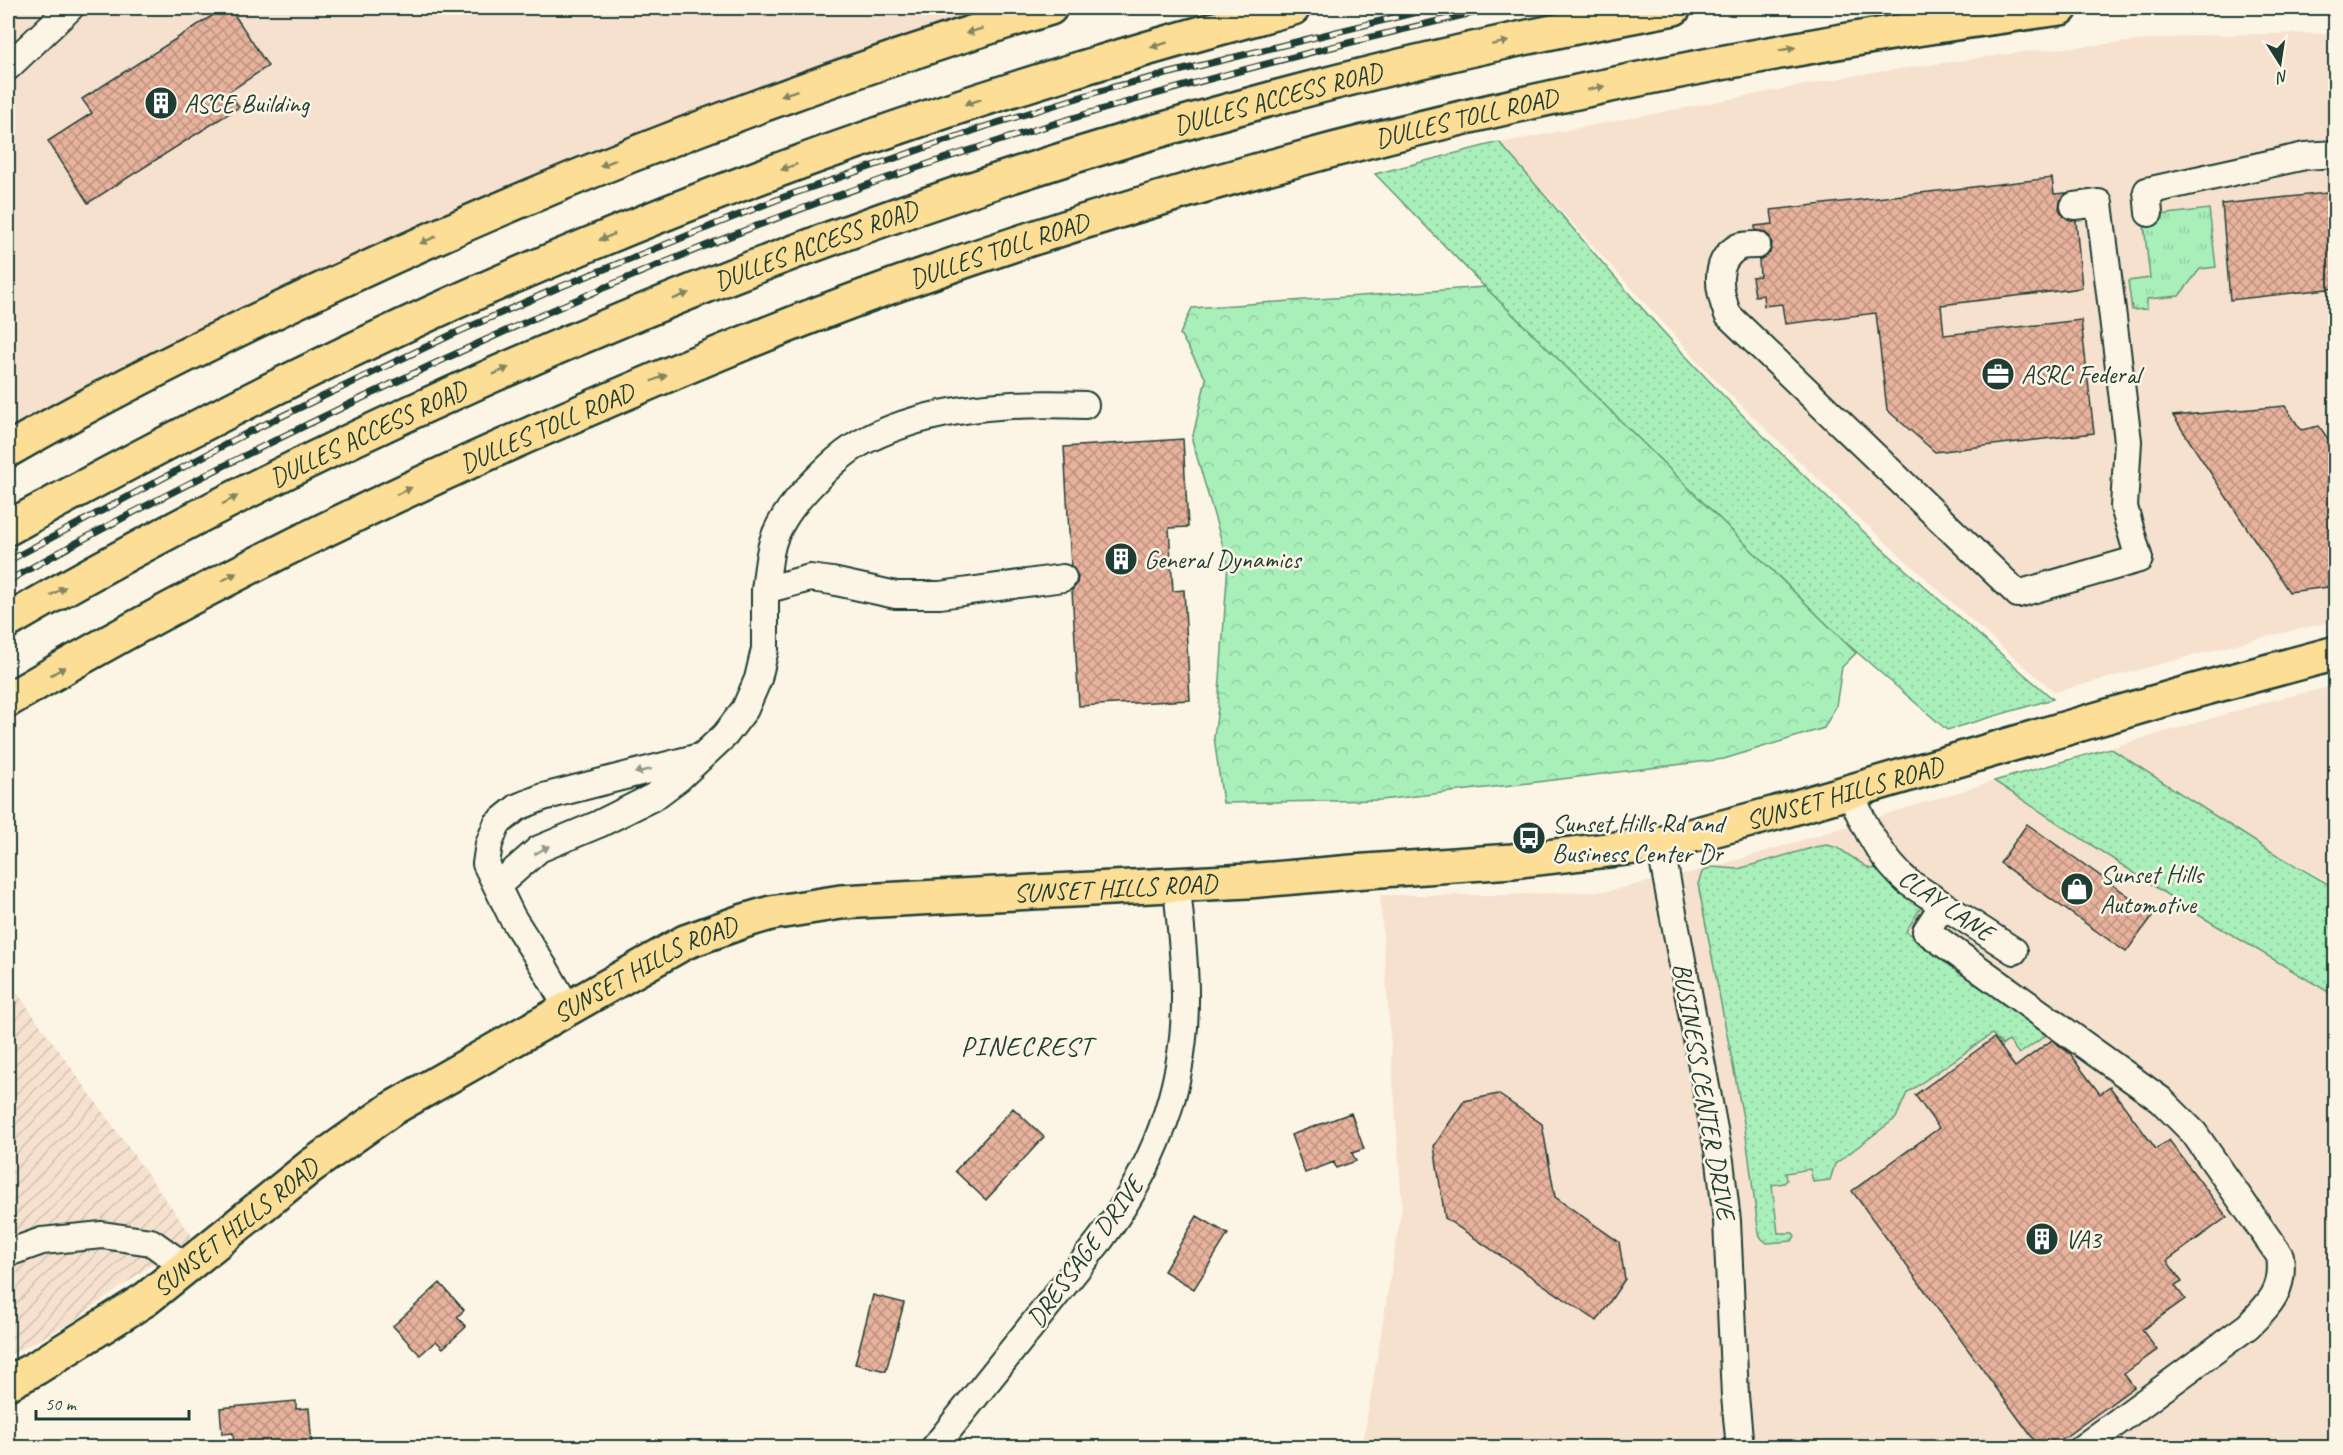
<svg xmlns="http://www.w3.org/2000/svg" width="2343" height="1455" font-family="Caveat,sans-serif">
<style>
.built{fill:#f6e1cf}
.industrial{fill:url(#industrial-furrows)}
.grass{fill:url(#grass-dots);stroke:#649677;stroke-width:1.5}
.forest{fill:url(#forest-crowns);stroke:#649677;stroke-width:1.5}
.park{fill:url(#park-tufts);stroke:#649677;stroke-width:1.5}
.building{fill:url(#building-cross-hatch);stroke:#1f3d34;stroke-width:1.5}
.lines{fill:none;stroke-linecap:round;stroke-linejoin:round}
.minor-casing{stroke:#1f3d34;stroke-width:30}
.major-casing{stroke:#1f3d34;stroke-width:38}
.highway-casing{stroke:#1f3d34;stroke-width:38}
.minor{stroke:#fcf5e5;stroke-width:26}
.major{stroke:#fcde96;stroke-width:33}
.highway{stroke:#fcde96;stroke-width:33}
.rail-casing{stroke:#1f3d34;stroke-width:7}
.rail{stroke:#fcf5e5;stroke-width:4.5;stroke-dasharray:14;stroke-linecap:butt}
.oneway{fill:#828560}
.oneway2{fill:#8e998c}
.labels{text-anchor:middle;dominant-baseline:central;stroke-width:5;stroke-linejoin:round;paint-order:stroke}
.street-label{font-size:26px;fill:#1f3d34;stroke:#fcf5e5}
.poi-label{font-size:26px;fill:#1f3d34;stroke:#fcf5e5;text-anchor:start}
.neighbourhood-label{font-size:27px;letter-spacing:1.5px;fill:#1f3d34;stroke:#fcf5e5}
</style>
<defs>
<pattern id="industrial-furrows" width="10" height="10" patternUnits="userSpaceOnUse" patternTransform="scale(1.5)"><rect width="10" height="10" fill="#f6e1cf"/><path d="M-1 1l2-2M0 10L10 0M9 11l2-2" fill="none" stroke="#d2c2b2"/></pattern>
<pattern id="grass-dots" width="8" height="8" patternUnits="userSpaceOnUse" patternTransform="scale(1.5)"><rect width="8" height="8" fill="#a9efba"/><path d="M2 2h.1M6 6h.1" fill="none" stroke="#91cea0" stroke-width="1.8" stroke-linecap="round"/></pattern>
<pattern id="forest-crowns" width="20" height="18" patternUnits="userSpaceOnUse" patternTransform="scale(1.5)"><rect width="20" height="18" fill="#a9efba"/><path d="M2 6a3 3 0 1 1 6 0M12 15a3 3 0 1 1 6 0" fill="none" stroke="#91cea0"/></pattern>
<pattern id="park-tufts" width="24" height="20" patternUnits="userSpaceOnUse" patternTransform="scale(1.5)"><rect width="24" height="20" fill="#a9efba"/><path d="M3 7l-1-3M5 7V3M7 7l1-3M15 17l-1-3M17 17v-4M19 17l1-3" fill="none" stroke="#91cea0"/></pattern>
<pattern id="building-cross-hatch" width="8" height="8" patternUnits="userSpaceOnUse" patternTransform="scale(1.5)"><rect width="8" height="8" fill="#e8b29c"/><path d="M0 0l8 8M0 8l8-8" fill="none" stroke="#bb9280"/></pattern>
</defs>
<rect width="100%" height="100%" fill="#fcf5e5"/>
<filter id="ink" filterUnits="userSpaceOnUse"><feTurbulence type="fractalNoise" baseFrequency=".0167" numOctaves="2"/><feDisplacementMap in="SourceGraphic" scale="12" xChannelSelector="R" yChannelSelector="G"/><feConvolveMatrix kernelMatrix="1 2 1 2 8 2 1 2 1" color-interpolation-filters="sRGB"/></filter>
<g filter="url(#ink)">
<path class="built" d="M8,8H1060L700,126L8,452Z
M2335,33V621L2252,640L2055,692L1990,637L1849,509L1717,382L1499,143L1856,75L2023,52L2200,35Z
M2335,686V885L2265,848L2110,748L2277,699Z
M1994,781L2192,911L2335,996V1447L1362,1448L1402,1206L1380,895H1498L1608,891L1714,867Z"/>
<path class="industrial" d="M8,980L192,1236L69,1324L8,1356Z"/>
<path class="grass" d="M1499,142C1560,212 1618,284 1681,351C1797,476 1924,588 2053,699L1947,730L1750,560L1375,174Z
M2110,748L2265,848L2335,888V996L2192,911L1994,781Z
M1827,845L1838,848L1870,869L1877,868L1892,884L1922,906L1906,931L2048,1034L2019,1054L2009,1041L2002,1045L1992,1034L1907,1093L1896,1118L1835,1164L1830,1180L1813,1182L1810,1169L1786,1173L1787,1180L1784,1183L1772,1185L1778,1233H1793L1795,1236L1792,1241L1767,1243L1760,1237L1758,1228L1745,1128L1698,884L1702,872L1712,867L1738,869L1815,847Z"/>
<path class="forest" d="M1485,287L1856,653L1842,667L1836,706L1824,728L1724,759L1529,783L1381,800L1223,803L1214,737L1218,708L1228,563L1192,440L1206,379L1180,334L1192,308Z"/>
<path class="park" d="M2209,209L2216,267L2200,269L2179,296L2147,299V309L2132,310L2128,281L2150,278L2143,217Z"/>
<path class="building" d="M224,8H230L268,66L229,92L239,107L88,203L48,141L92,113L82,99Z
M2052,178L2054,194L2067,193L2060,201L2059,208L2062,214L2068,219L2076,221L2082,288L1941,305L1944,335L2081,320L2094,433L1935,452L1887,410L1876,313L1785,324L1782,304L1764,306L1763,295L1755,296L1752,277L1760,276L1759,260L1770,253L1772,244L1770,237L1764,232L1755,230V226L1773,224L1771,210Z
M2336,192V288L2230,300L2222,204Z
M2285,406L2301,430L2319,426L2336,450V586L2289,592L2173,416Z
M1183,439L1188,527L1169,528L1173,591L1184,590L1190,700L1079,706L1072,590L1077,584L1078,577L1071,566L1064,447Z
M2027,824L2154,914L2126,952L2000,863Z
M1994,1038L2015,1067L2052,1040L2069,1053L2100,1094L2110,1087L2156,1149L2169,1140L2227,1217L2167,1261L2182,1282L2175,1286L2185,1299L2142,1330L2157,1350L2124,1374L2134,1387L2050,1448H2040L1852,1191L1939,1128L1915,1095Z
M1498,1094L1542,1124L1555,1197L1619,1242L1625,1279L1597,1321L1445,1218L1434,1146L1464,1101Z
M1013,1108L1044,1137L986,1200L955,1171Z
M1351,1113L1364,1149L1352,1153L1356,1161L1336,1168L1334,1162L1305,1173L1291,1135Z
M1197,1216L1228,1234L1194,1289L1164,1271Z
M440,1283L464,1310L457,1317L466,1327L443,1348L436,1341L420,1355L393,1326Z
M873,1295L904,1303L886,1371L855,1364Z
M296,1401V1409L309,1408L312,1448H234L233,1433L222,1434L220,1408Z"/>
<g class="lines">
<defs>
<path id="minor" d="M8,67L70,8
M2149,213L2147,191L2305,156L2336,154
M1757,245C1751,245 1743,245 1738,247C1712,262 1719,292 1728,315L2018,594L2139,559L2124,507L2128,441L2099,203L2074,206
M765,590C767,576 768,562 771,549C776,525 792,505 808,488C825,470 845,450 868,439C934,406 1013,402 1085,405
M1850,791C1863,825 1880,858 1908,882L2014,951
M1660,844L1720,1161L1727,1221L1735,1396L1740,1448
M497,886L539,849L599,824L655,796L679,778L725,735L745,709L758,679L765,649V590L810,578L832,581L896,595H940L1063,578
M1943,905L1926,931L2161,1100L2194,1133L2280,1256C2285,1289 2270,1304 2248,1326L2082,1448
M567,1007L544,967L512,917L486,864L489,844L497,824L518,807L543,797L699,757
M8,1253L42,1241L102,1235L151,1242L186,1267
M934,1448L1100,1240C1154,1168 1186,1086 1185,995C1185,959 1180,922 1177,886"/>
<g id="major">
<path id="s1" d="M8,1383L36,1368L146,1299L311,1166L393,1108L685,942L744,921L771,913L841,902L1248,881L1352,872L1512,861L1660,844L1776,813L2180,695L2336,653"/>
</g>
<g id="highway">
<path d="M8,450C115,388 226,334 338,282C570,173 805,83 1050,8"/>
<path d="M8,528C187,430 370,336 559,257C797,156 1043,74 1293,8"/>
<path id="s2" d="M8,621C157,534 313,456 471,385C856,212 1259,84 1674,8"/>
<path id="s3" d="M8,700C187,594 374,502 565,419C682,368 800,318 921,276C1290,146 1673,60 2061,8"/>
</g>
</defs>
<use href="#minor" class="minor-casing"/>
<use href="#major" class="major-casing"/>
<use href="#highway" class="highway-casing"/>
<use href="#minor" class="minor"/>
<use href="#major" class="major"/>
<use href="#highway" class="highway"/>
<defs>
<path id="rail" d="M8,561L249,432L451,335L555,289L781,198L987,126L1110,88L1433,8
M8,581C129,512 253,450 379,390C581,293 790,206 1005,139C1166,88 1329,46 1494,8"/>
</defs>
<use href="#rail" class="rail-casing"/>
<use href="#rail" class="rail"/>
</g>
<defs><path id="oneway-solid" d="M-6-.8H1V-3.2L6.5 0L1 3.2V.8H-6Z" transform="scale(1.5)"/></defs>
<g class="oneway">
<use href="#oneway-solid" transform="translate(974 31) rotate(163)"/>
<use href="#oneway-solid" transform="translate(1500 43) rotate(-12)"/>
<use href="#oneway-solid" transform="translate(1159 45) rotate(164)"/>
<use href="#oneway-solid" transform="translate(1787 49) rotate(-10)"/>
<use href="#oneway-solid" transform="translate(1596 88) rotate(-12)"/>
<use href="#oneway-solid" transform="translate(789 93) rotate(161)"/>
<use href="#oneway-solid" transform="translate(973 102) rotate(162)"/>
<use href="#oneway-solid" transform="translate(608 163) rotate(158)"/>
<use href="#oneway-solid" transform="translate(789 167) rotate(159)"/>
<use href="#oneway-solid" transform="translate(607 237) rotate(158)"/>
<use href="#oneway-solid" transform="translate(428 240) rotate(156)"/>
<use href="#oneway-solid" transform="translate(681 296) rotate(-22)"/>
<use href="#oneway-solid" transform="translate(501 371) rotate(-24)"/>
<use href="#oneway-solid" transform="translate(659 378) rotate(-23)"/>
<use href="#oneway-solid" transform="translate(404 491) rotate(-25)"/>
<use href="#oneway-solid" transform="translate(230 500) rotate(-28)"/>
<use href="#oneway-solid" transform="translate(229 577) rotate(-28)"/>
<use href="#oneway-solid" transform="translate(58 591) rotate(-30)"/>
<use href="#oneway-solid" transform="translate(58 671) rotate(-29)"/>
</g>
<g class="oneway2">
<use href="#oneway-solid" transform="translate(643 771) rotate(166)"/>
<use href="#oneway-solid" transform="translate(542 850) rotate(-30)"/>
</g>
</g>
<defs>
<symbol id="building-disc" viewBox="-11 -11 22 22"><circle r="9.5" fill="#1f3d34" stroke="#fcf5e5"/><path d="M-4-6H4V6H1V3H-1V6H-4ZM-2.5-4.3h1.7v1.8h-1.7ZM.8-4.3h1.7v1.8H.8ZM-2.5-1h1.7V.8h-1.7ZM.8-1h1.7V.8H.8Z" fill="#fff"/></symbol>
<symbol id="office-disc" viewBox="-11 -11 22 22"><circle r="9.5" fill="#1f3d34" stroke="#fcf5e5"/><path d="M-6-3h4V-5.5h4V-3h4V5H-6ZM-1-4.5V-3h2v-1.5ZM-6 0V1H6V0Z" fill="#fff"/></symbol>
<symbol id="bus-disc" viewBox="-11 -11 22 22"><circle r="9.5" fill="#1f3d34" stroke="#fcf5e5"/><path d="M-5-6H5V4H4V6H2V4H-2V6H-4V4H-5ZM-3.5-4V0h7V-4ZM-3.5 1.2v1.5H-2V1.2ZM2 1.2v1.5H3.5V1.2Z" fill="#fff"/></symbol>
<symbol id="shop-disc" viewBox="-11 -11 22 22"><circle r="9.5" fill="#1f3d34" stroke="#fcf5e5"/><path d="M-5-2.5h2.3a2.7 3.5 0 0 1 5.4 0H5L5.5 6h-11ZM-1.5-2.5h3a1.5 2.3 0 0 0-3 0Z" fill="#fff"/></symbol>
</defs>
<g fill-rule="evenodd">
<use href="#building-disc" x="142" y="84" width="38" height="38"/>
<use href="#office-disc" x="1979" y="355" width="38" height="38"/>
<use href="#building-disc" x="1102" y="540" width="38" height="38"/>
<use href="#bus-disc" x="1510" y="819" width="38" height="38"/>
<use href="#shop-disc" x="2058" y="870" width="38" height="38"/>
<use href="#building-disc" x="2023" y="1220" width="38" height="38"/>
</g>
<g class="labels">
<g class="street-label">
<text stroke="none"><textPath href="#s2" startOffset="1377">DULLES ACCESS ROAD</textPath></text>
<text stroke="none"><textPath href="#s3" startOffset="1576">DULLES TOLL ROAD</textPath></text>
<text stroke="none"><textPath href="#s2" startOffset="892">DULLES ACCESS ROAD</textPath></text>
<text stroke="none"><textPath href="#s3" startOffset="1090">DULLES TOLL ROAD</textPath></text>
<text stroke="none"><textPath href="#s3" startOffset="604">DULLES TOLL ROAD</textPath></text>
<text stroke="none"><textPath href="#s2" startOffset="406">DULLES ACCESS ROAD</textPath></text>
<text stroke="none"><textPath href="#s1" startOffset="1984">SUNSET HILLS ROAD</textPath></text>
<text stroke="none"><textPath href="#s1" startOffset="1246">SUNSET HILLS ROAD</textPath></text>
<text transform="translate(1946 905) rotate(34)">CLAY LANE</text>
<text stroke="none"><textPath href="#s1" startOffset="762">SUNSET HILLS ROAD</textPath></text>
<text transform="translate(1704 1091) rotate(80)">BUSINESS CENTER DRIVE</text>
<text stroke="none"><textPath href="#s1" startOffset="276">SUNSET HILLS ROAD</textPath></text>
<text transform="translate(1085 1252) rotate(-54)">DRESSAGE DRIVE</text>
</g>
<g class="poi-label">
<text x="184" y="103">ASCE Building</text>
<text x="2021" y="374">ASRC Federal</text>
<text x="1144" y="559">General Dynamics</text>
<text x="1552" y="823">Sunset Hills Rd and<tspan x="1552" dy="30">Business Center Dr</tspan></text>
<text x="2100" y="874">Sunset Hills<tspan x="2100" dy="30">Automotive</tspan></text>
<text x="2065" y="1239">VA3</text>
</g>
<g class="neighbourhood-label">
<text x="1027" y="1046">PINECREST</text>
</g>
</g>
<rect width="2343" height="1455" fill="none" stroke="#fcf5e5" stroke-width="30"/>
<rect x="15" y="15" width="2313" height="1425" fill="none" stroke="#1f3d34" stroke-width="2" filter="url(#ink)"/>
<g transform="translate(2280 63) rotate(168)" stroke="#fcf5e5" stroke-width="4.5" paint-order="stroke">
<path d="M0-4.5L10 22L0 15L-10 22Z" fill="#1f3d34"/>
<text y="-9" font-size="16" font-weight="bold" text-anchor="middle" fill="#1f3d34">N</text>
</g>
<path d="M36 1410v9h153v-9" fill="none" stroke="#1f3d34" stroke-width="3"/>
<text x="45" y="1410" font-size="18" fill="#1f3d34" stroke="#fcf5e5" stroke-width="4.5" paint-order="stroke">50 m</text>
</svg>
